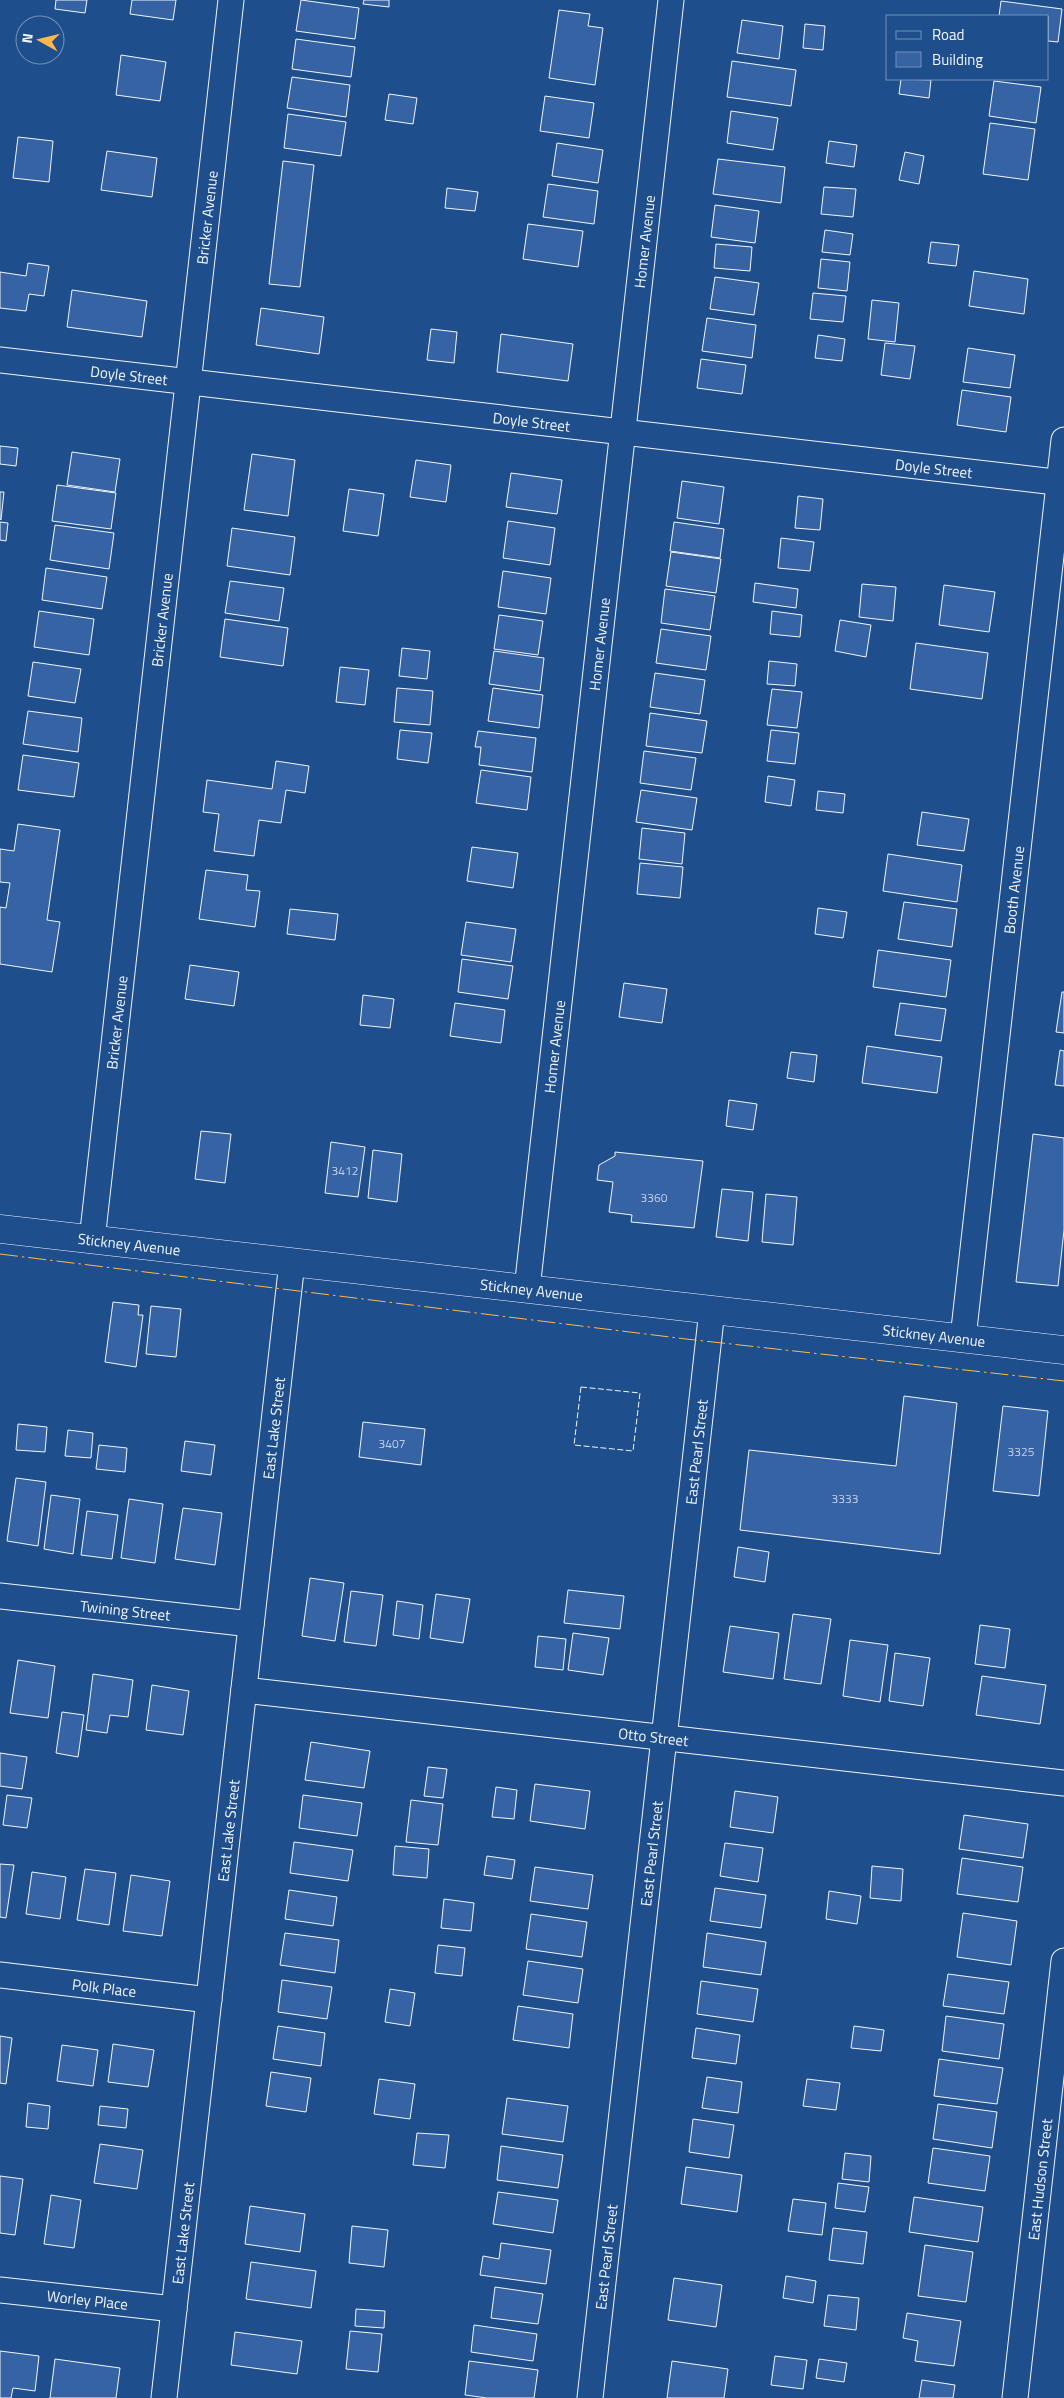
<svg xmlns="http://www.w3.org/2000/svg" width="1064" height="2398" font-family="'Titillium Web',sans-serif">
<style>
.building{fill:#3563a3;stroke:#f2f6ff}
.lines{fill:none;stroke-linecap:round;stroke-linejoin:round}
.minor-casing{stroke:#f2f6ff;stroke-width:27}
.tertiary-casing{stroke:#f2f6ff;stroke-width:29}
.minor{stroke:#1f4e8c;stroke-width:25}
.tertiary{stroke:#1f4e8c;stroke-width:28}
.fence{stroke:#f2f6ff;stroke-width:1;stroke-dasharray:6 2.5;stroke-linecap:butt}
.power{stroke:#ffb74d;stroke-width:1;stroke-dasharray:18 4 2.5 4;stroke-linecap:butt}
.labels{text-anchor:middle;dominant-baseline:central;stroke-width:4;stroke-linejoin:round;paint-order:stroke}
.number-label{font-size:12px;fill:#c3d1e8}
.street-label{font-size:15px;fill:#f2f6ff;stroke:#1f4e8c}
</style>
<rect width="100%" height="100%" fill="#1f4e8c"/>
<path class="building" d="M56,0H87L85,13L55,9Z
M132,0H176L173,20L130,14Z
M301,0L359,8L355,39L296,31Z
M364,0H389V7L363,4Z
M1001,1L1062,9L1058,42L1048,41V16H999Z
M559,10L590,14L588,26L603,28L595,85L549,78Z
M742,20L783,26L779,59L737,53Z
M805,24L825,26L823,50L803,48Z
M296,39L355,47L351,77L292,69Z
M121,55L166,62L160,101L116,95Z
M732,61L796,70L791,106L727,97Z
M292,77L350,85L346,117L287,108Z
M901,79L931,80L929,98L899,94Z
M994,81L1041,87L1036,123L989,116Z
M389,94L417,98L413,124L385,120Z
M545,96L594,103L589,138L540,131Z
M731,111L778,118L773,150L727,143Z
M288,114L346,122L341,156L284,148Z
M990,123L1035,129L1028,180L983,174Z
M18,137L53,141L49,182L13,178Z
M829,141L857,145L854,167L826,163Z
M557,143L603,150L598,183L552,176Z
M107,151L157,158L152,197L101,190Z
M905,152L924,156L919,184L899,180Z
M718,159L785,167L781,203L713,194Z
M283,161L314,165L300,287L269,284Z
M548,184L598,191L594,224L543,217Z
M824,187L856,189L853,217L821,214Z
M447,188L478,192L475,211L445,208Z
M715,205L759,211L755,243L711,237Z
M528,224L583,231L578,267L523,259Z
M825,230L853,234L850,255L822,252Z
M931,242L959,245L956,266L928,263Z
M716,244L752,247L750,271L714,268Z
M821,259L850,262L847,291L818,288Z
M28,263L49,266L44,296L29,294L26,311L0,308V272L26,276Z
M974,271L1028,279L1024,314L969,306Z
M715,277L759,283L754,315L710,309Z
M72,290L147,301L142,337L67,327Z
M813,293L846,296L843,322L810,319Z
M872,300L899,303L895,342L868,339Z
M261,308L324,317L319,354L256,345Z
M707,318L756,325L752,358L702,351Z
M431,329L457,332L454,363L427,360Z
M501,334L573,344L568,381L497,372Z
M818,335L845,339L842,361L815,358Z
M885,343L915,346L910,379L881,375Z
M968,348L1015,355L1010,388L963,382Z
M701,359L746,365L742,394L697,388Z
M962,390L1011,397L1006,432L957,425Z
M0,446L18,448L16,466L0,464Z
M72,452L120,459L115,492L67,485Z
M252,454L295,460L288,516L244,510Z
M416,460L451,465L446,502L410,497Z
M511,473L562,480L557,514L506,507Z
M682,481L724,487L719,524L677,518Z
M57,485L116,493L111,529L52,521Z
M349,489L384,494L378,536L343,531Z
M0,492H4L1,520L0,519Z
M798,496L823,499L820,530L795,528Z
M508,521L555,528L550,565L503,558Z
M0,522L8,523L6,541L0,540Z
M674,522L724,529L720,558L670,551Z
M55,525L114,533L109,569L50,560Z
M232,528L295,537L290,575L227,566Z
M781,538L814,542L810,571L778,568Z
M671,552L721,559L716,593L666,586Z
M46,568L107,577L102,609L42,600Z
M503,571L551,578L546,614L498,607Z
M230,581L284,588L279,621L225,613Z
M755,583L798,589L796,608L753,602Z
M862,584L896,587L893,621L859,617Z
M944,585L995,592L989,632L939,625Z
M665,589L715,596L710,630L661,623Z
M39,611L94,619L89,655L34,647Z
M772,611L802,615L800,637L770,634Z
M499,615L543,621L538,655L494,649Z
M225,619L288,628L283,666L220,657Z
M840,620L871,625L866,657L835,651Z
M661,629L711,636L706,670L656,663Z
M916,643L988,653L982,699L910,689Z
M402,648L430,651L427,679L399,676Z
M494,651L544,658L540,691L489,684Z
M769,661L797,664L795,686L767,684Z
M33,662L81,669L75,703L28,696Z
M340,667L369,670L365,705L336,702Z
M655,673L705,680L700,714L650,707Z
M397,688L433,691L430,725L394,722Z
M493,688L543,695L539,728L488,721Z
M772,689L802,692L797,728L767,725Z
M28,711L82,718L78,752L23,744Z
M650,713L707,721L702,753L646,746Z
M400,730L432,733L428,763L397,759Z
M771,730L799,733L795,764L767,761Z
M478,731L536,738L532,772L479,765L481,747H475Z
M644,751L696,758L691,790L640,783Z
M23,755L79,763L74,797L18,790Z
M276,761L309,766L305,793L286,790L281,823L259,820L254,856L214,851L219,814L203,812L207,780L272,789Z
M481,770L531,777L527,810L476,803Z
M768,776L795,780L791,806L765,802Z
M641,790L697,798L692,830L636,822Z
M818,791L845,794L843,813L816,810Z
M922,812L969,819L964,851L917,845Z
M18,824L60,830L47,920L60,922L52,972L0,964V907L6,908L10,883L0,882V849L14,851Z
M642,828L685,833L682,864L639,859Z
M472,847L518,853L513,888L467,881Z
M888,854L962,865L957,902L883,891Z
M640,863L683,867L680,898L637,894Z
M206,870L248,875L246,890L260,891L255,927L199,919Z
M904,902L957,909L952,947L898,939Z
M818,908L847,912L843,938L815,934Z
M290,909L338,914L335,940L287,934Z
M466,922L516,929L511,962L461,955Z
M878,950L951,960L946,997L873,987Z
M462,959L513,966L508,999L458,992Z
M190,965L239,972L234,1006L185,999Z
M624,983L667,989L662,1023L619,1017Z
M1062,992H1064V1033L1056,1032Z
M363,995L394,999L390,1028L360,1025Z
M455,1003L505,1010L501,1043L450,1036Z
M900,1003L946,1009L941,1041L895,1035Z
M867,1046L942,1057L937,1093L862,1083Z
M1060,1050L1064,1051V1086L1055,1085Z
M791,1052L817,1055L814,1082L787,1078Z
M729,1100L757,1104L753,1130L726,1126Z
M201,1131L231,1134L225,1183L195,1179Z
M1033,1134L1064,1138V1230L1058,1286L1016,1282Z
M331,1142L365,1147L358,1197L325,1193Z
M373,1150L402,1154L397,1202L368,1198Z
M615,1152L703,1161L694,1228L631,1222L632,1215L609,1212L613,1182L597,1180L599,1165L615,1156Z
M722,1189L753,1192L748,1241L716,1237Z
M766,1194L797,1197L793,1245L762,1242Z
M113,1302L139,1305L138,1315H143L136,1367L105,1362Z
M151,1306L181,1309L176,1357L146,1354Z
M904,1396L957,1403L940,1554L740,1530L749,1450L896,1466Z
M1003,1406L1048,1411L1039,1496L993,1491Z
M363,1422L425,1429L421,1465L359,1457Z
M18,1424L47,1427L45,1452L16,1450Z
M68,1430L93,1433L91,1458L65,1456Z
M185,1441L215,1445L211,1475L181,1471Z
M99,1445L127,1448L125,1472L96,1469Z
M16,1478L46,1482L38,1546L7,1541Z
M51,1495L80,1499L73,1554L44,1549Z
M129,1499L163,1504L155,1563L121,1558Z
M183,1508L222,1513L215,1565L175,1559Z
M87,1511L118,1515L112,1559L81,1555Z
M738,1547L769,1552L765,1582L734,1577Z
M310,1578L344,1583L335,1641L302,1636Z
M568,1590L624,1596L620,1629L564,1623Z
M351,1591L383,1595L376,1646L344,1642Z
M436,1594L470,1599L463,1643L430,1638Z
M397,1601L423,1605L419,1639L393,1635Z
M793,1614L831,1619L821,1684L784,1679Z
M980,1625L1010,1629L1005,1668L975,1664Z
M730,1626L779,1633L773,1679L723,1672Z
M573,1633L609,1638L603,1675L568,1670Z
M538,1636L566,1639L563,1670L535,1667Z
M850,1640L888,1645L880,1702L843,1696Z
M895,1653L930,1658L923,1706L889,1701Z
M18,1660L55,1666L48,1718L10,1713Z
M93,1674L133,1680L128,1717L110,1715L107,1733L86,1730Z
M982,1676L1046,1685L1040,1724L976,1715Z
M152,1685L189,1691L183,1735L146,1730Z
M62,1712L84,1715L78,1757L56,1753Z
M311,1742L370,1751L364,1788L305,1780Z
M0,1753L27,1757L22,1789L0,1786Z
M428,1767L447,1769L443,1798L424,1796Z
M535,1784L590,1791L585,1829L530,1821Z
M496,1787L517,1790L514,1819L492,1817Z
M735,1791L778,1797L773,1833L730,1827Z
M7,1795L32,1798L27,1828L3,1825Z
M303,1795L362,1803L357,1836L299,1828Z
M411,1800L443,1804L438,1845L406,1842Z
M964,1815L1028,1824L1023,1858L959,1849Z
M294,1842L353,1850L348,1881L290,1873Z
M725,1843L763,1848L758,1882L720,1876Z
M395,1846L429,1849L427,1878L393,1875Z
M487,1856L515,1860L512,1879L484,1875Z
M962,1858L1023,1867L1018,1902L957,1894Z
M0,1864L14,1865L6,1918L0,1917Z
M872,1866L903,1869L901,1901L870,1898Z
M535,1867L593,1875L588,1909L530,1901Z
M85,1869L116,1873L109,1925L77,1920Z
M32,1872L66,1877L60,1919L26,1914Z
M131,1875L170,1881L162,1936L123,1931Z
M715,1888L766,1895L761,1928L710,1921Z
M289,1890L337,1897L333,1926L285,1919Z
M829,1891L861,1896L857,1924L826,1919Z
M444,1899L474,1903L471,1931L441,1928Z
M963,1913L1017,1921L1011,1965L957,1957Z
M531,1914L587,1922L582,1957L526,1949Z
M285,1933L339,1940L335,1973L280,1965Z
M707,1933L766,1942L761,1975L703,1967Z
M438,1945L465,1948L462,1976L435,1973Z
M528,1961L583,1969L578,2003L523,1995Z
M948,1974L1009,1982L1004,2014L943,2006Z
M282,1980L332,1987L327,2019L278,2012Z
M701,1981L758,1989L753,2022L697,2014Z
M390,1989L415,1993L410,2026L385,2022Z
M518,2006L573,2014L569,2048L513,2040Z
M946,2016L1004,2024L999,2059L942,2051Z
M278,2026L325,2033L321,2066L273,2059Z
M854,2026L884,2030L881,2051L851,2048Z
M696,2028L740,2035L736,2064L692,2058Z
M0,2036L12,2038L6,2084L0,2083Z
M113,2044L154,2050L148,2087L108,2082Z
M62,2045L98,2050L93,2086L57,2081Z
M939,2059L1003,2068L997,2104L934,2096Z
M271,2072L311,2078L306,2112L266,2106Z
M707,2077L742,2082L738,2113L702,2108Z
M379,2079L415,2084L410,2119L374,2114Z
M807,2079L840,2083L836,2110L803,2106Z
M507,2098L568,2106L563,2142L502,2134Z
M28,2103L50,2106L48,2129L26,2127Z
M938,2104L997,2112L992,2148L933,2139Z
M100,2106L128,2109L126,2128L98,2125Z
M693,2119L734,2125L729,2158L689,2152Z
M417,2133L449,2135L445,2168L413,2165Z
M100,2144L143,2150L137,2189L94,2183Z
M501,2146L563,2155L558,2188L497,2180Z
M933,2148L990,2156L985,2191L928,2183Z
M845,2153L871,2156L869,2182L842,2179Z
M686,2167L742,2175L737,2212L681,2204Z
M0,2176L23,2179L15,2235L0,2233Z
M838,2183L869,2187L865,2212L835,2208Z
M498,2192L558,2200L553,2233L493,2224Z
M51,2195L81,2200L74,2248L44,2244Z
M914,2197L983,2207L978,2242L909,2232Z
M793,2199L826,2203L822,2235L788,2231Z
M250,2206L305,2214L300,2252L245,2244Z
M352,2226L388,2230L384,2267L349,2263Z
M833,2228L867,2232L863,2264L829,2260Z
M501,2243L551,2250L546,2284L480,2275L483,2256L499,2259Z
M925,2245L973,2252L966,2302L918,2296Z
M251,2262L316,2271L311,2308L246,2299Z
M786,2276L816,2281L813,2303L783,2298Z
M674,2278L722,2285L716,2327L668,2320Z
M495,2287L543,2294L538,2324L491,2318Z
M828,2295L859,2298L856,2330L824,2326Z
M356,2309L385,2311L384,2328L355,2326Z
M907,2313L961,2321L954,2366L915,2361L918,2341L903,2338Z
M474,2325L537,2334L533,2361L471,2352Z
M350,2331L382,2334L378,2372L346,2369Z
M235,2332L302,2341L297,2374L231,2365Z
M0,2351L39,2356L35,2391L13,2388L11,2398H0Z
M775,2356L807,2360L803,2389L771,2385Z
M55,2359L120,2368L116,2398H50Z
M819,2359L847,2363L844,2382L816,2378Z
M469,2361L538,2370L534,2398H487L465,2395Z
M672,2361L728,2369L724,2398H667Z
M922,2380L955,2385L953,2398H919Z"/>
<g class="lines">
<defs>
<g id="minor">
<path id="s1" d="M0,360L1064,483"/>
<path id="s2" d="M92,1240L231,0"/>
<path id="s3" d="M527,1289L671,0"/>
<path id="s4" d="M963,1338L1064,440"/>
<path id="s5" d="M0,1596L251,1624"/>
<path id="s6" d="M244,1690L1064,1783"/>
<path id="s7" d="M0,1975L209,2000"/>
<path id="s8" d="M0,2290L174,2309"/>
<path id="s9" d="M164,2398L292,1262"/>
<path id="s10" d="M590,2398L712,1310"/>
<path id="s11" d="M1015,2398L1064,1961"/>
</g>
<g id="tertiary">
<path id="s12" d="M0,1229L1064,1350"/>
</g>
</defs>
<use href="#minor" class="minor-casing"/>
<use href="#tertiary" class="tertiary-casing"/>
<use href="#minor" class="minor"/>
<use href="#tertiary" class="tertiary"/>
<path class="fence" d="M581,1387L640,1393L633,1451L574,1445Z"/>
<path class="power" d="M0,1254L686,1339L1064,1381"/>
</g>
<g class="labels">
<g class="number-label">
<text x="345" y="1170">3412</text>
<text x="654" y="1197">3360</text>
<text x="392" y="1443">3407</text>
<text x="1021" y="1451">3325</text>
<text x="845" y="1498">3333</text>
</g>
<g class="street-label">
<text stroke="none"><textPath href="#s2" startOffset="1029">Bricker Avenue</textPath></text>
<text stroke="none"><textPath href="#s3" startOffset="1054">Homer Avenue</textPath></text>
<text stroke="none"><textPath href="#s1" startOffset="130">Doyle Street</textPath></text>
<text stroke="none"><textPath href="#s1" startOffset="535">Doyle Street</textPath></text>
<text stroke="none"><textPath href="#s1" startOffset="940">Doyle Street</textPath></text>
<text stroke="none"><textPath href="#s2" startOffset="624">Bricker Avenue</textPath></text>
<text stroke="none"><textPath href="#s3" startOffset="649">Homer Avenue</textPath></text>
<text stroke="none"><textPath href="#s4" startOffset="451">Booth Avenue</textPath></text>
<text stroke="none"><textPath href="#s2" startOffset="219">Bricker Avenue</textPath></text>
<text stroke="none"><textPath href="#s3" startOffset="244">Homer Avenue</textPath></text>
<text stroke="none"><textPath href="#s12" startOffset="130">Stickney Avenue</textPath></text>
<text stroke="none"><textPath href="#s12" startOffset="535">Stickney Avenue</textPath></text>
<text stroke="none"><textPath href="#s12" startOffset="940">Stickney Avenue</textPath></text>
<text stroke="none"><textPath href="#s9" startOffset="976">East Lake Street</textPath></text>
<text stroke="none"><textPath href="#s10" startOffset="952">East Pearl Street</textPath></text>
<text stroke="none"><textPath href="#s5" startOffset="126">Twining Street</textPath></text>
<text stroke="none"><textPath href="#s6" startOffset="412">Otto Street</textPath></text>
<text stroke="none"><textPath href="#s9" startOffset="571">East Lake Street</textPath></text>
<text stroke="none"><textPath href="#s10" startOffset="548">East Pearl Street</textPath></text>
<text stroke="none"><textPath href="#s7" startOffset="105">Polk Place</textPath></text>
<text stroke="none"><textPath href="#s11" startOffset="220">East Hudson Street</textPath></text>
<text stroke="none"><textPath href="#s9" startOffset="166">East Lake Street</textPath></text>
<text stroke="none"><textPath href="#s10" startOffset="142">East Pearl Street</textPath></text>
<text stroke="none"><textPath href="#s8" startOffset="88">Worley Place</textPath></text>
</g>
</g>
<rect x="886" y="15" width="162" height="65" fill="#1f4e8c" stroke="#7391ba"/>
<rect x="896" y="31" width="25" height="8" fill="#1f4e8c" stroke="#7391ba"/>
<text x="932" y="40" font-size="15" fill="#f2f6ff">Road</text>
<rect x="896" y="52" width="25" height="15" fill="#3563a3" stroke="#7391ba"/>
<text x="932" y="65" font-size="15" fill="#f2f6ff">Building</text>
<g transform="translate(40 40) rotate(278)"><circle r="24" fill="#1f4e8c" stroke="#7391ba"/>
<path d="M0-4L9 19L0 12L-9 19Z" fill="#ffb74d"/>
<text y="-8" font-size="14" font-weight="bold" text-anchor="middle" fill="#f2f6ff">N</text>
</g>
</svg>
